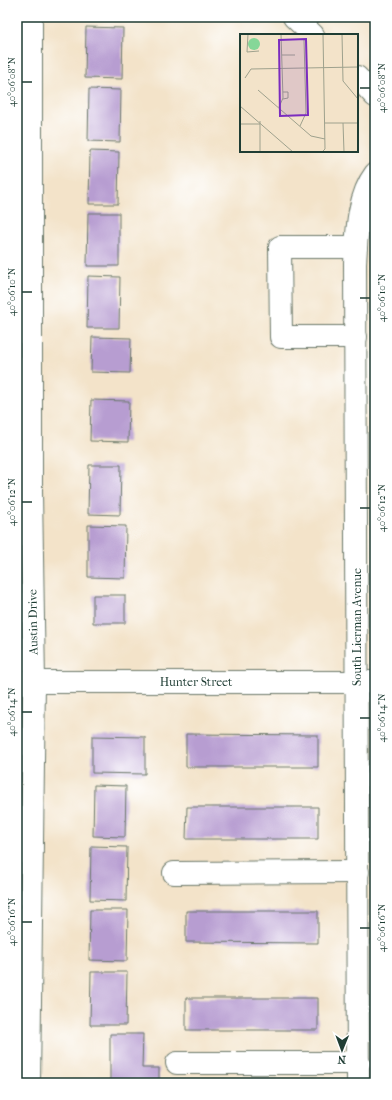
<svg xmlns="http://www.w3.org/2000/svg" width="392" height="1100" font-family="'IM FELL French Canon',serif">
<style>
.building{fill:#b79dd1}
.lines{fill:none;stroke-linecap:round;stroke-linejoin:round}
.minor-casing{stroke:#697768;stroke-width:24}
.minor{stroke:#fff;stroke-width:22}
.ticks{fill:none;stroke:#1f3d34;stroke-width:1.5}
.labels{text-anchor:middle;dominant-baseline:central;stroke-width:3.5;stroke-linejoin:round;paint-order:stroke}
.street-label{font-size:12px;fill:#1f3d34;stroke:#fff}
.inset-road{fill:none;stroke:#9ea18d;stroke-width:1}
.view{fill:#7b2cbf;fill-opacity:0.15;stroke:#7b2cbf;stroke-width:2}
.inset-edge{fill:none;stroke:#1f3d34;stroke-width:2}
.neatline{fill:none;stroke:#1f3d34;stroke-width:1.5}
.ticks-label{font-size:10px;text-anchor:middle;fill:#1f3d34}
</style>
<rect width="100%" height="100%" fill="#fff"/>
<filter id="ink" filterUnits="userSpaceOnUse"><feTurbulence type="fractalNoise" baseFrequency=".025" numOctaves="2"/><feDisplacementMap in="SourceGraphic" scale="8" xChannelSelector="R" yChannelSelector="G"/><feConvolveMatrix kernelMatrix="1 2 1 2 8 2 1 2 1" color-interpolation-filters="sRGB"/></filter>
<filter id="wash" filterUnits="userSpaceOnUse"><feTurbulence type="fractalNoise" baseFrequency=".012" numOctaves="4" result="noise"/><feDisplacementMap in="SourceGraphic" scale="16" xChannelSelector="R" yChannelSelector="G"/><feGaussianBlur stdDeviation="0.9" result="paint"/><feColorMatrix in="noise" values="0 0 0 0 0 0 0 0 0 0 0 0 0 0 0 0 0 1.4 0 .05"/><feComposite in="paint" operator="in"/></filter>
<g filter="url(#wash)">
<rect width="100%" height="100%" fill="#f3e3c9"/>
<g id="blocks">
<path class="building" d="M86,27L123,28L122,79L85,78Z
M89,89L121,90L120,142L88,141Z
M90,151L119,152L118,204H89Z
M88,213H119V266H87Z
M88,276L120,277L119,328H87Z
M92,337L131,338L130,373L91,372Z
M91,400L129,401L128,442L90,441Z
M89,465H121L120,515L88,514Z
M88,525L126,526L125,578L88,577Z
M93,595H125V623H93Z
M186,734L318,735V767H186Z
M92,736L145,737V774L92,773Z
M94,785L126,786L125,837L93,836Z
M187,807H318V839H186Z
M91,846L127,847L126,901L90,900Z
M90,910H128L127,961L89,960Z
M186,911H318V943L186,942Z
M91,972H127L126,1025H90Z
M186,998H318V1030H186Z
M110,1034H143L142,1068H159V1083H110Z"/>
</g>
</g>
<g filter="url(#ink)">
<use href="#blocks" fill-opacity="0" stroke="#697768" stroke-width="1"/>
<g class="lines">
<defs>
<g id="minor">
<path d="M294,17L313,35"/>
<path d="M357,77L375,96"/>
<path d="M356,247H280L281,337H356"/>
<path id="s1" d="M17,682H375"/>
<path d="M174,873L358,872"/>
<path d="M177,1063H359"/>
<path d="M29,1083L34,682L31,492V17"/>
<path d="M358,1083L355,263C357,234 357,198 375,174"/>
</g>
</defs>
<use href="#minor" class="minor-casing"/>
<use href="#minor" class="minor"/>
</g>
</g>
<path class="ticks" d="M22,82H32M360,88H370M22,292H32M360,298H370M22,502H32M360,508H370M22,712H32M360,718H370M22,922H32M360,928H370"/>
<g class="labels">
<g class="street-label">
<text transform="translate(33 622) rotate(-91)">Austin Drive</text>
<text transform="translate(357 627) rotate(-90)">South Lierman Avenue</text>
<text stroke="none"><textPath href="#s1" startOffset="179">Hunter Street</textPath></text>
</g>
</g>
<g transform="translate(240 34)">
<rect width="118" height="118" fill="#f3e3c9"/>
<path d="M8 10a6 6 0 1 1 12 0a6 6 0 1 1-12 0Z" fill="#86d798"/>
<path class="inset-road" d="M8,0L7,18L19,17M102,0L103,47L118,65M42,21H55M5,44L11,35L118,33M18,56L71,102L85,105M43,58H48V64L43,65M0,72L53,118M39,73L43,64L41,0M20,87V118M85,89H118M103,89L104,118M0,90H20M60,92L66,79L64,6M82,118L85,115L83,0"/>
<path class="view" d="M66,5L68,81L40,82L39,6Z"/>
<rect width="118" height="118" class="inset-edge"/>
</g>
<rect width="392" height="1100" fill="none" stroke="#fff" stroke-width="44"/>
<g transform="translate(342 1050) rotate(181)" stroke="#ffffff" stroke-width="3" paint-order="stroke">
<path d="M0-3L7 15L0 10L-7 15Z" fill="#1f3d34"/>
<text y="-6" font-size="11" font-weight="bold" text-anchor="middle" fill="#1f3d34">N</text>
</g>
<rect x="22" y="22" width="348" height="1056" class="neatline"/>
<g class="ticks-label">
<text transform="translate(11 82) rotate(-90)" y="4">40°06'08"N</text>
<text transform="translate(381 88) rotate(-90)" y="4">40°06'08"N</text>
<text transform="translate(11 292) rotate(-90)" y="4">40°06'10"N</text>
<text transform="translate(381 298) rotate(-90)" y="4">40°06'10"N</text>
<text transform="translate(11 502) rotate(-90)" y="4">40°06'12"N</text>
<text transform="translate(381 508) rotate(-90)" y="4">40°06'12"N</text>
<text transform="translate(11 712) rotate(-90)" y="4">40°06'14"N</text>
<text transform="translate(381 718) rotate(-90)" y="4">40°06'14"N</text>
<text transform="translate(11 922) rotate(-90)" y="4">40°06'16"N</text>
<text transform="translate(381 928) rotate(-90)" y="4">40°06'16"N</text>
</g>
</svg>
